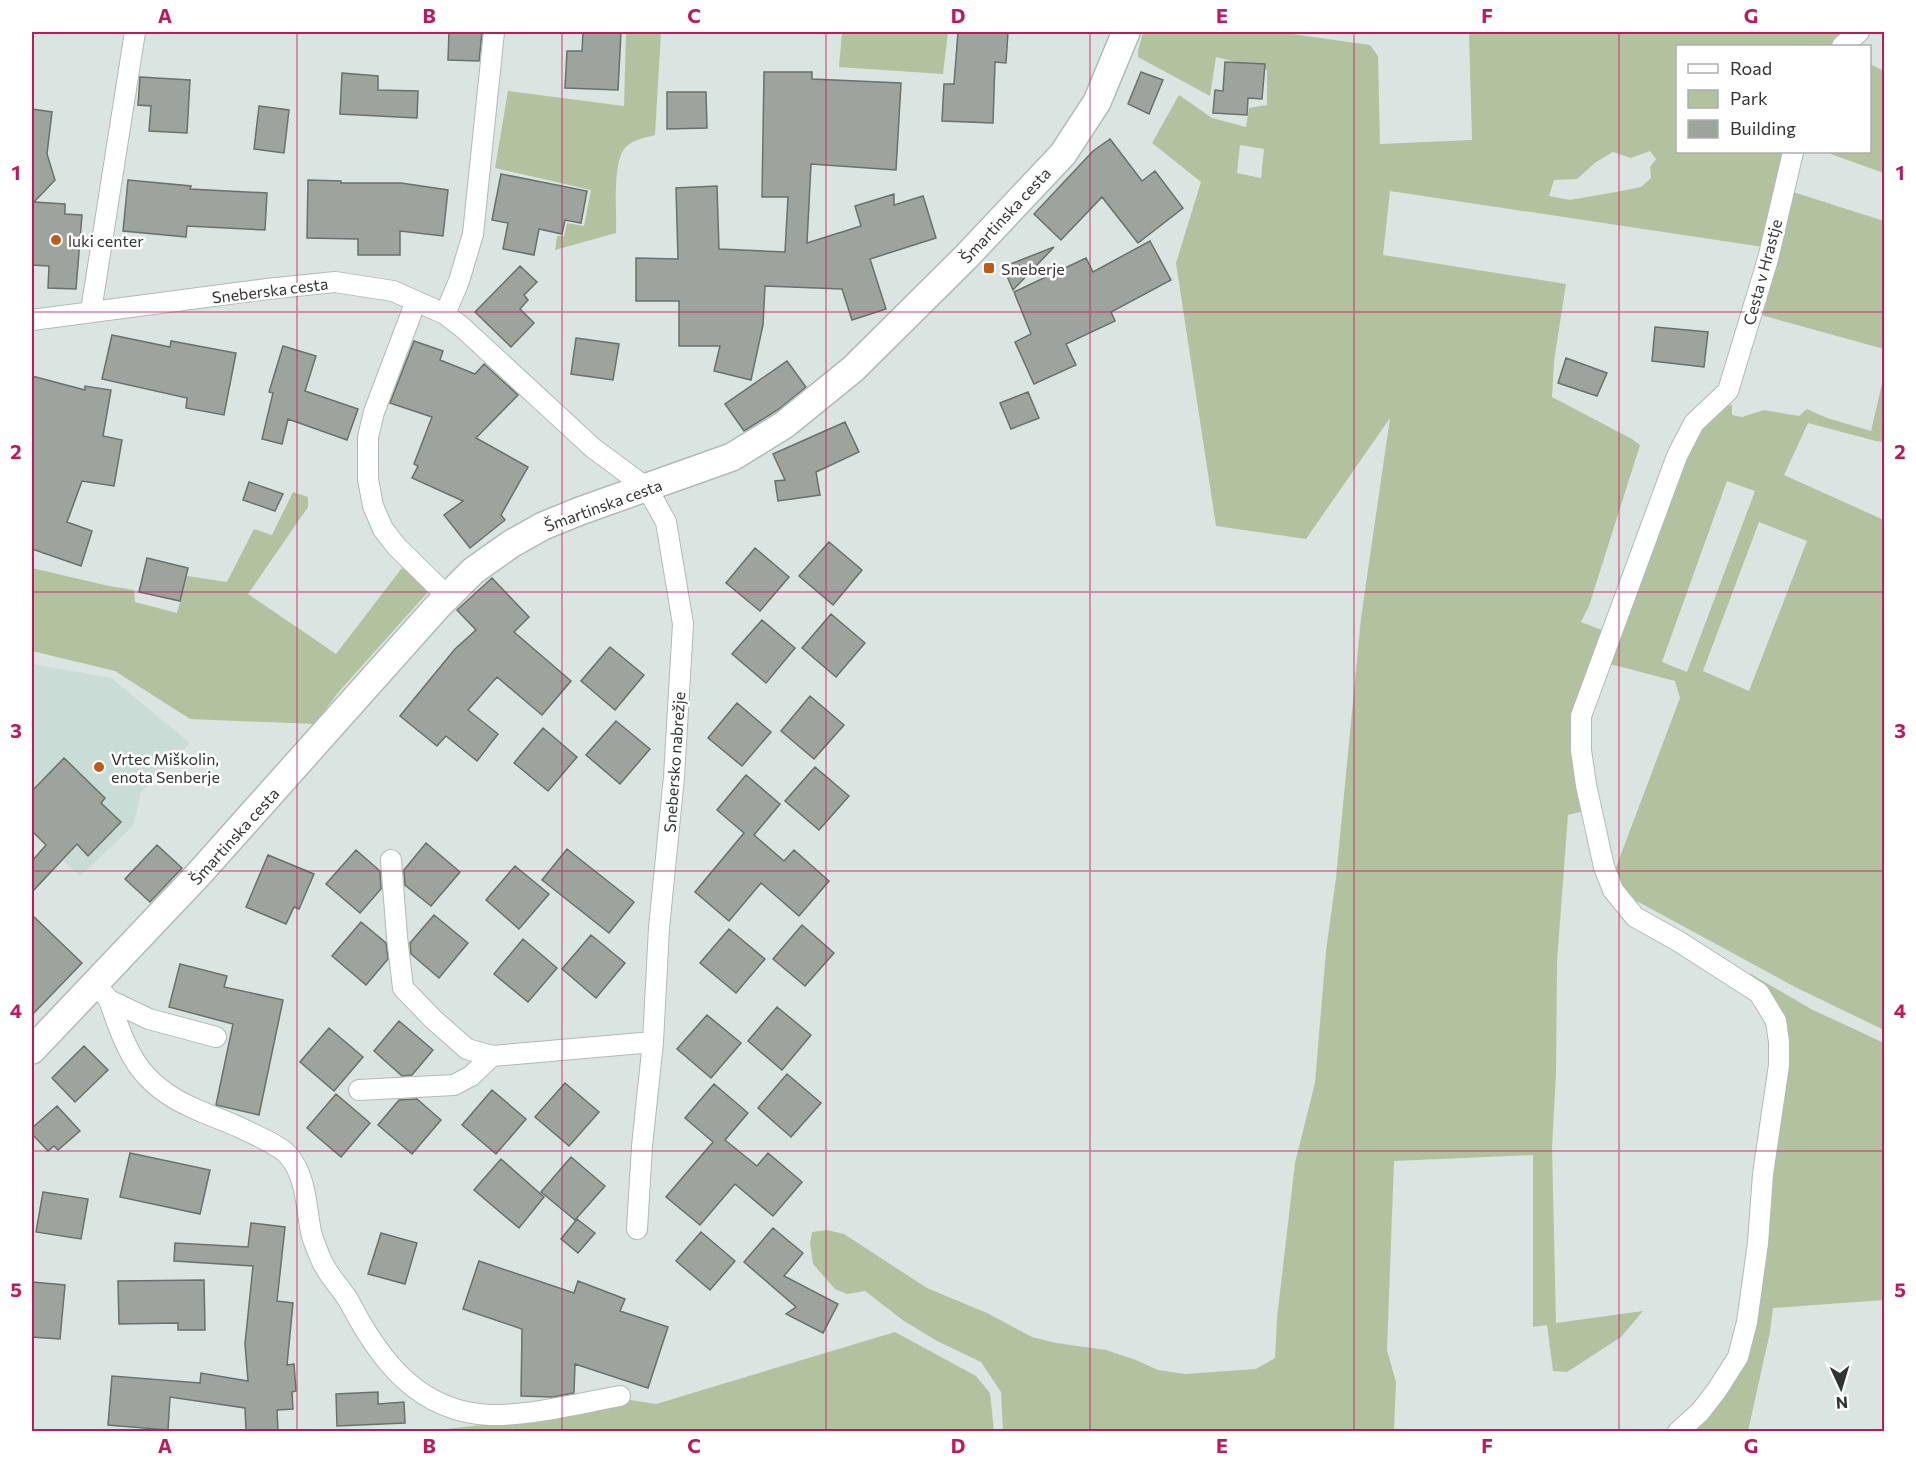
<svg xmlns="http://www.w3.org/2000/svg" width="1916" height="1463" font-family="Commissioner,sans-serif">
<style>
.built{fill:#c9dcd6}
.green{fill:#b3c29e;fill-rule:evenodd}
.building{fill:#9da49e;stroke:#6a706b;stroke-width:1.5}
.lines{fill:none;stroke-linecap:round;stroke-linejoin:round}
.street-casing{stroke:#b0bab7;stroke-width:22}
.secondary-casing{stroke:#b0bab7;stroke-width:30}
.street{stroke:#fff;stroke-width:20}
.secondary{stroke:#fff;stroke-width:27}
.grid{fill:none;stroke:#c2185b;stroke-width:1.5;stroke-opacity:0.55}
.poi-dot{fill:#bc5b1a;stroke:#fff;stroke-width:2}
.labels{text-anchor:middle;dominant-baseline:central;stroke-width:5;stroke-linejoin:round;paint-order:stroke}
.street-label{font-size:16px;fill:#313433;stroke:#fff}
.poi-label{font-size:16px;fill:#313433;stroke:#fff;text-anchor:start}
.neatline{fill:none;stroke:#c2185b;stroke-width:2}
.grid-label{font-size:20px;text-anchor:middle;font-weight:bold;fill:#c2185b}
</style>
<rect width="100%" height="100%" fill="#dae4e1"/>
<path class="built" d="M32,664L111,678L190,743L141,792L133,826L80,876L32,831Z"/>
<path class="green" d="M626,32H661L655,135C645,138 633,139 625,148C612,163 617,212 616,233L555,250L557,236H564L567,223L584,226L591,190L495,168L508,91L624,106Z
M842,32H948L943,74L839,67Z
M1143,32H1278L1370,45L1378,56L1380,144L1472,140L1469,32H1837L1841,37L1830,46H1678V152H1785L1763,247L1390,191L1383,255L1566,284L1554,361L1552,397L1632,439L1640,445L1589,606L1581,622L1607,632L1582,694L1584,811L1568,815L1557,961L1556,1073L1552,1147L1556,1323L1643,1311L1621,1337L1567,1372L1553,1371L1547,1325L1533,1327V1155L1394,1161L1387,1350L1396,1382L1394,1431H1003L1001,1392L981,1362L937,1341L904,1321L865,1291L847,1294L835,1289L813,1264L810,1243L812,1232L827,1230L844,1234L927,1288L987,1313L1032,1337L1056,1343L1106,1350L1136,1360L1158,1370L1185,1374L1256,1369L1275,1358L1277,1318L1295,1163L1315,1083L1326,951L1336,878L1361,618L1390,418L1306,539L1216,526L1176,263L1201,182L1152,143L1179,95L1212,118L1246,127L1249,108L1267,105V70L1216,57L1210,96L1138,57V51ZM1240,145L1264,149L1261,178L1237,173ZM1650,151L1656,159L1650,167L1651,178L1641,187L1616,192L1570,200L1549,196L1554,180L1577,179L1596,162L1613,152L1631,158Z
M1870,64L1884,71V173L1825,152H1870Z
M1790,191L1884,221V349L1761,315Z
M1884,375V442L1876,441L1808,423L1784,475L1884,520V1030L1795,987L1620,892L1612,878L1680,698L1675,681L1610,664L1684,455C1693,441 1713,405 1732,405V415L1742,417L1764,410L1799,416L1807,409L1827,418L1871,431ZM1727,481L1755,491L1687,672L1662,662ZM1759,522L1807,541L1749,691L1703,671Z
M293,492L308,497V507L248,594L336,654L402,568L414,575L428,592L336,695L315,724L190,719L115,671L32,651V568L109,586L134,590L135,602L177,613L187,576L227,582L254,529L272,535Z
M1751,974L1811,1009L1884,1043V1300L1773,1308L1770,1332L1748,1431L1684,1432L1742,1359L1785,1062L1751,979Z
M895,1332L976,1376L990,1393L994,1431L420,1432L516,1421L630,1400L656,1404Z"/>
<path class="building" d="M449,32H482L479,61L448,60Z
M583,32H621L618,90L565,88L567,51H582Z
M958,32H1008L1006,63L995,62L993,123L942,121L944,84H954Z
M1225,62L1265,64L1262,99L1248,98L1247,115L1213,113L1215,90L1223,91Z
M764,72H812V79L901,83L896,170L811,164L807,243L861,226L855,206L894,194V205L923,196L936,238L870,259L886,309L852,320L842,289L765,286L763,325L751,380L714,371L720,346H679V301H636V258L678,259L676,188L717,186L719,249L785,252L788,197H762Z
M1141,72L1163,80L1149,114L1128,104Z
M342,73L378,76V90L418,91L417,118L340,114Z
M140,77L190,80L187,133L149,131L151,106L138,105Z
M667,92H706L707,128L667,129Z
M259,106L289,110L284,153L254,149Z
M32,109L52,112L47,154L55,180L34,202L65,204V214L82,215L76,289L48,288L49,266L32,265Z
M1110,139L1142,181L1155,171L1183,208L1138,243L1102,197L1061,240L1034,214L1093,151Z
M501,174L587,191L581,223L565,220L562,234L539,229L534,255L503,249L508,223L492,220Z
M128,180L191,186L190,189L267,193L265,230L187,226L186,237L123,231Z
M308,180L341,181V183H401L448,190L443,236L400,231V255H358V239L307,238Z
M1150,241L1171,280L1111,312L1115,321L1066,344L1076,365L1034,384L1015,342L1031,334L1014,292L1086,258L1093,272Z
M1054,247L1013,290L1003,267Z
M520,266L537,282L524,295L528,300L520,309L534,323L511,347L475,312Z
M1655,327L1708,332L1704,367L1652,361Z
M112,335L170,347L171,341L236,353L224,415L186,408L187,398L102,379Z
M576,338L619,344L613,380L571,374Z
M414,341L443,351L440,360L475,374L484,364L518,395L476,438L528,467L501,515L505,520L470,548L444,515L463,501L412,478L418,466L414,464L432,417L390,403Z
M283,346L316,356L305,391L358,409L347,440L288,419L282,444L262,439L273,393L269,392Z
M1566,358L1607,373L1597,396L1558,383Z
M787,361L806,387L779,409L744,431L725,404Z
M32,376L85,390V386L111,390L103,436L122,440L114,486L82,481L67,522L92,531L81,566L32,549Z
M1028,392L1039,418L1011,429L1000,403Z
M845,422L859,452L816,472L820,495L778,501L775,481L785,480L773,454Z
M249,482L283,494L275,511L243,500Z
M829,542L862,570L833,605L799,576Z
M755,548L789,577L760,611L726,583Z
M147,558L188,568L180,601L139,592Z
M492,578L529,617L514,632L571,681L542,715L497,677L468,710L498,734L477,761L446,736L437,746L400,716L455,649L476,630L457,610Z
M831,614L865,643L836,677L802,648Z
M762,620L795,648L766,683L732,654Z
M610,647L644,675L615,710L581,681Z
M810,696L844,725L814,759L781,731Z
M737,703L771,732L742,766L708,738Z
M616,721L650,749L620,784L586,755Z
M543,728L577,757L548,791L514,763Z
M64,758L105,798L101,803L121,822L88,856L77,844L32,892V861L46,845L32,831V791Z
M815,767L849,796L819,830L785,801Z
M746,775L780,804L754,835L784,861L794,850L829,881L799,916L761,883L729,921L695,892L744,833L717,810Z
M426,843L460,872L431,906L405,885L404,870Z
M157,845L182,868L150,902L125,879Z
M567,849L634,902L609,933L542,880Z
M356,850L380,871L381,889L360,913L326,884Z
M268,855L314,874L299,909L294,907L286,924L246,907Z
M515,866L549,894L519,929L486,900Z
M32,915L82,963L32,1015Z
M434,915L468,943L439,978L411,954L410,943Z
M361,922L386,943L388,959L366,985L332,956Z
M802,925L834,953L805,986L773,959Z
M729,929L765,959L736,993L700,963Z
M591,935L625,963L596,998L562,969Z
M523,939L557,968L528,1002L494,974Z
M180,964L227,976L224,987L283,1000L259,1115L216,1105L233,1024L169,1007Z
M777,1007L811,1035L782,1070L748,1041Z
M707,1015L741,1043L711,1078L677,1049Z
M399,1021L433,1050L412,1075L402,1076L374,1051Z
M329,1028L363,1057L334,1091L300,1062Z
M84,1046L108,1070L75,1102L52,1078Z
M787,1074L821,1103L791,1137L758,1108Z
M565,1083L599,1112L569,1146L535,1117Z
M714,1084L748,1113L725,1140L757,1166L768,1153L802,1182L773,1216L735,1184L700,1225L666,1197L713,1142L685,1118Z
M492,1090L526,1119L496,1154L462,1125Z
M336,1094L370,1123L341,1157L307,1128Z
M417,1099L441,1120L412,1154L378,1125L399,1100Z
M57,1106L80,1131L58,1150L54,1146L48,1151L32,1134V1128Z
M130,1153L210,1170L200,1214L120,1197Z
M571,1157L605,1186L575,1220L541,1192Z
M501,1159L544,1197L519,1228L474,1190Z
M43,1192L88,1199L81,1239L36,1232Z
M577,1219L595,1233L578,1253L561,1239Z
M251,1223L285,1227L277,1301L293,1303L287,1365L294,1364L296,1391L292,1392L293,1409L277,1410L278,1431H246L245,1408L170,1397L168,1430L108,1425L112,1376L200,1383L201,1373L248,1381L245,1344L253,1266L174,1261L175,1243L248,1247Z
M773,1228L803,1253L784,1276L838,1304L823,1333L786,1314L796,1307L744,1262Z
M701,1232L735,1261L710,1290L676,1261Z
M381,1233L417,1243L405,1284L368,1274Z
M479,1261L574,1293L578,1281L625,1299L620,1311L668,1327L648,1388L575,1364L574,1393L553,1397L521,1396L522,1329L463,1309Z
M204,1280L205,1330H178V1323L119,1324L118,1281Z
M32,1282L65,1285L60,1339L32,1337Z
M378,1392V1404L404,1402L405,1423L337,1426L336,1394Z"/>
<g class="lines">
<defs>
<path id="street" d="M1842,46L1859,32
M416,301L374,412L368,437V479L373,506L383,529L397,547L448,597
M91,311L135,32
M445,314L459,281L473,234L494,32
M32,320L267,289L335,282L393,291L445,314L463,328L593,448L647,488L666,522L683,624L674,777L659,928L653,1042L642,1146L637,1229
M391,860L397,937L403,988L433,1019L467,1049L492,1056L653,1042
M105,995L109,1000L149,1019L216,1037
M109,1000C127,1052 138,1083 191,1107C209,1116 228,1121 245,1130C257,1136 279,1145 288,1155C306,1175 306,1206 311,1232C313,1241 317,1249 320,1257C326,1274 341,1287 350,1303C380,1361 419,1412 490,1415C530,1416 581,1403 620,1396
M359,1090L454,1085L471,1076L492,1056
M1678,1432L1700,1412L1717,1390L1738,1357L1747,1322L1758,1243L1763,1174L1779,1065V1042L1776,1021L1759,993L1678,941L1635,917L1613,890L1604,867L1586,785L1581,750V716L1677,456L1694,423L1728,391L1768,259L1793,152"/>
<path id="secondary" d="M32,1050L197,876L437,607L473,571L511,544L543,526L580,511L732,457L784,425L853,369L965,258L1063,154L1097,102L1126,32"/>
</defs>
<use href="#street" class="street-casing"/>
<use href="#secondary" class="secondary-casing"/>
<use href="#street" class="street"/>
<use href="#secondary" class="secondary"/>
</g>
<path class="grid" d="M297,32V1432M562,32V1432M826,32V1432M1090,32V1432M1354,32V1432M1619,32V1432M32,312H1884M32,592H1884M32,871H1884M32,1151H1884"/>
<g class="poi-dot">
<circle cx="56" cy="240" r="6"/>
<rect x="983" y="262" width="12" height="12" rx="3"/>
<circle cx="99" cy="767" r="6"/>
</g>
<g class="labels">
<g class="street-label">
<text transform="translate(1005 215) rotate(-47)">Šmartinska cesta</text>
<text transform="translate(1762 272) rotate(-75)">Cesta v Hrastje</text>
<text transform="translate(270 290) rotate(-7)">Sneberska cesta</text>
<text transform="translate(603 505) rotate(-20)">Šmartinska cesta</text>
<text transform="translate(674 762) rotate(-86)">Snebersko nabrežje</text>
<text transform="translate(234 836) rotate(-48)">Šmartinska cesta</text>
</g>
<g class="poi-label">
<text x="68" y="240">luki center</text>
<text x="1001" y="268">Sneberje</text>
<text x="111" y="758">Vrtec Miškolin,<tspan x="111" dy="18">enota Senberje</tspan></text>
</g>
</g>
<rect width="1916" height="1463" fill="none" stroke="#ffffff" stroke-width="66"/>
<rect x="1676" y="45" width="195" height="108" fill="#ffffff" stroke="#adaead" stroke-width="1.5"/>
<rect x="1688" y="64" width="30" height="9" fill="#ffffff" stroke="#adaead" stroke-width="1.5"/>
<text x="1730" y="75" font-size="18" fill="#313433">Road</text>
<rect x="1688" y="90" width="30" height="18" fill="#b3c29e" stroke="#adaead" stroke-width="1.5"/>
<text x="1730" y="105" font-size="18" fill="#313433">Park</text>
<rect x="1688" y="120" width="30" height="18" fill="#9da49e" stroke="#adaead" stroke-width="1.5"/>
<text x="1730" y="135" font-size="18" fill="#313433">Building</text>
<g transform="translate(1841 1388) rotate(176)" stroke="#ffffff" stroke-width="4.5" paint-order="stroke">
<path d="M0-4.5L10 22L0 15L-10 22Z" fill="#313433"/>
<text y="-9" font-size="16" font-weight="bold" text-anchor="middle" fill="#313433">N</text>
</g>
<rect x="33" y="33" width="1850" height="1397" class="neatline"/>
<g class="grid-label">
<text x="165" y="23">A</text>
<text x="429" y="23">B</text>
<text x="694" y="23">C</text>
<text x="958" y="23">D</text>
<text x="1222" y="23">E</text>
<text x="1487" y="23">F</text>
<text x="1751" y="23">G</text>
<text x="16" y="180">1</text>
<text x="1900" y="180">1</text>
<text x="16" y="459">2</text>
<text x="1900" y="459">2</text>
<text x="16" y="738">3</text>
<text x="1900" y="738">3</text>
<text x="16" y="1018">4</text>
<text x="1900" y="1018">4</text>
<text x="16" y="1297">5</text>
<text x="1900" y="1297">5</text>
<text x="165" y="1453">A</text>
<text x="429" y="1453">B</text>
<text x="694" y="1453">C</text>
<text x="958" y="1453">D</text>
<text x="1222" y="1453">E</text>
<text x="1487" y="1453">F</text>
<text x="1751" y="1453">G</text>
</g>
</svg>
